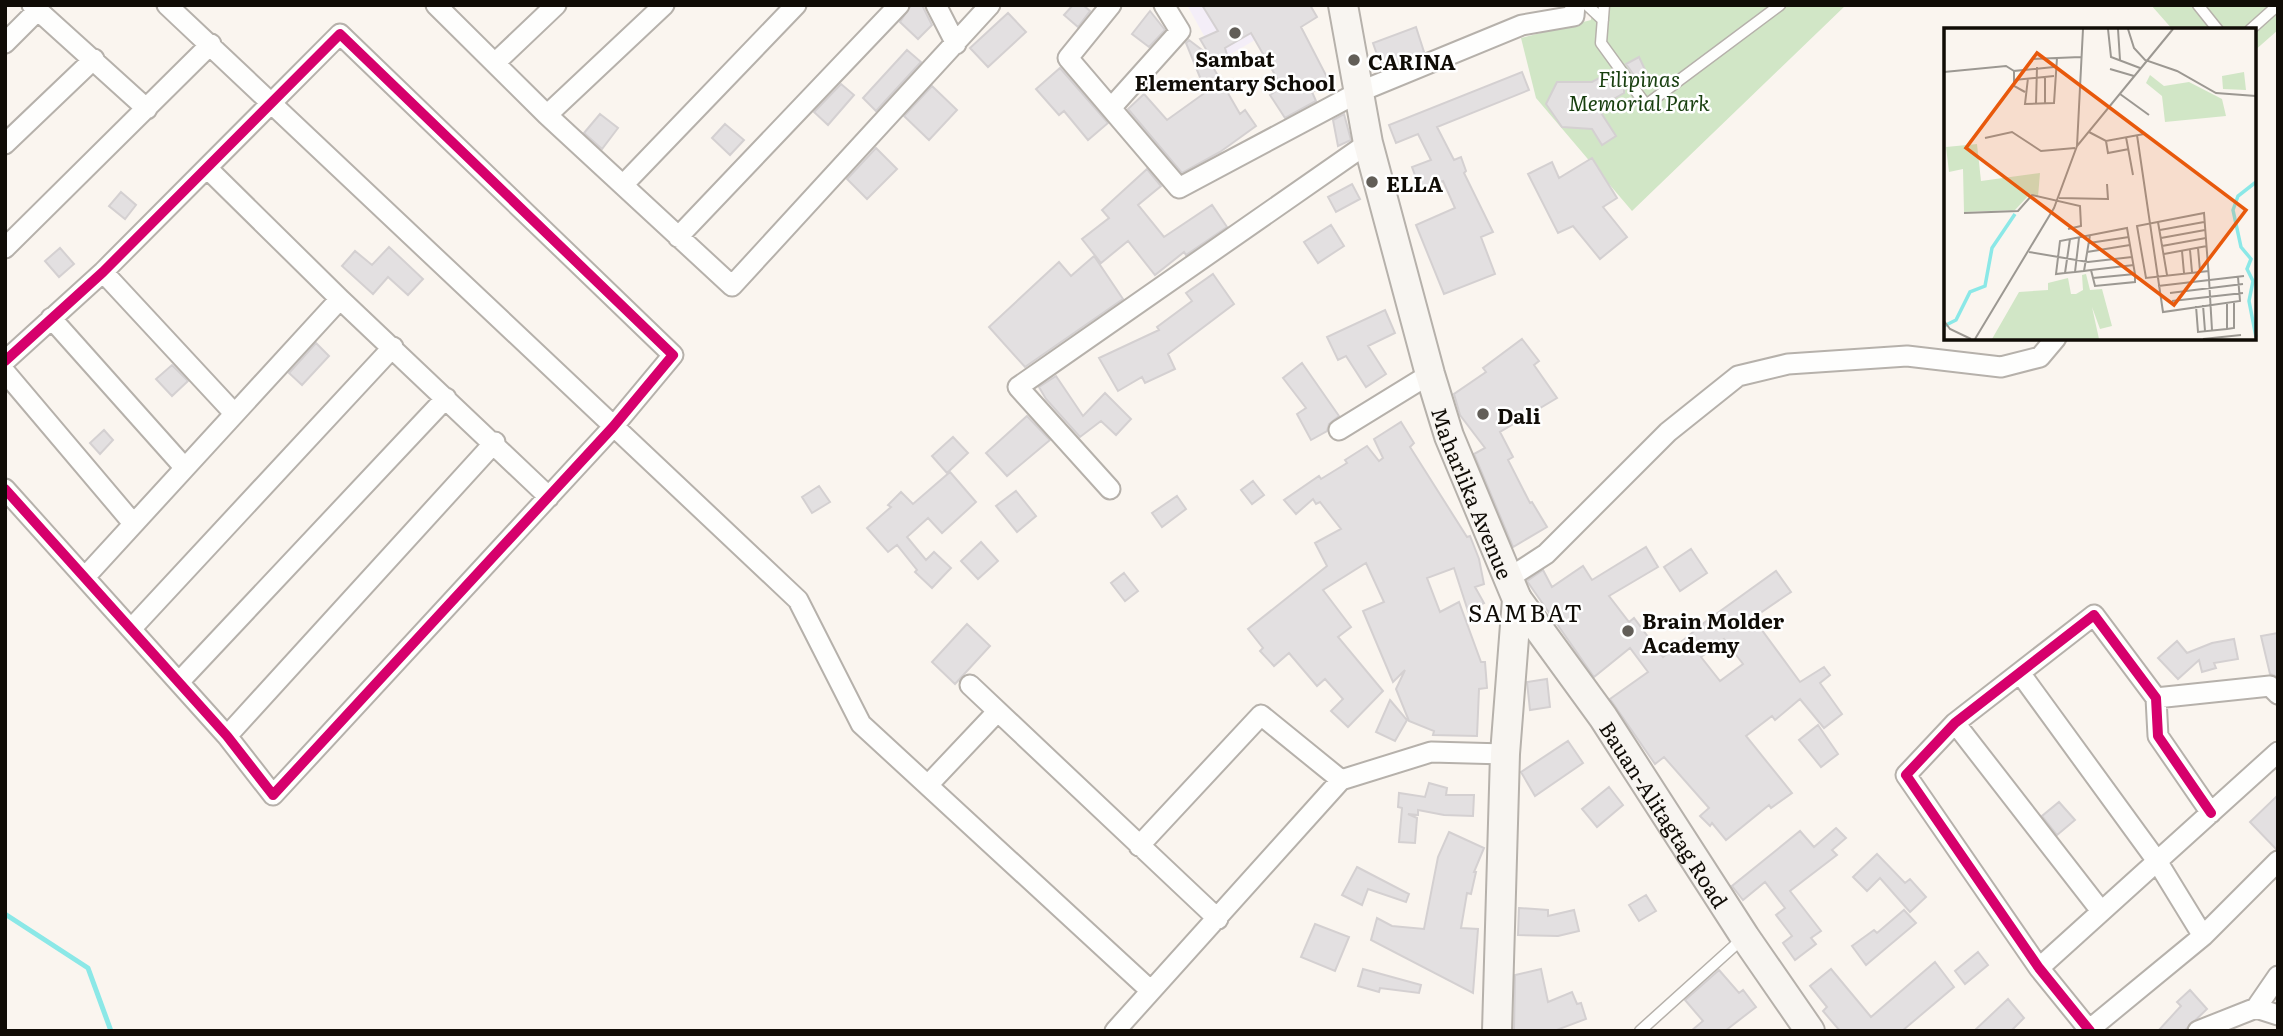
<svg xmlns="http://www.w3.org/2000/svg" width="2283" height="1036" font-family="Literata,serif">
<style>
.education{fill:#f4eef8}
.green{fill:#d1e6c6}
.lines{fill:none;stroke-linecap:round;stroke-linejoin:round}
.stream{stroke:#8be8e7;stroke-width:5}
.building{fill:#e3e0e1;stroke:#d4d0d1;stroke-width:2;fill-rule:evenodd}
.service-casing{stroke:#b6b1ab;stroke-width:13}
.minor-casing{stroke:#b6b1ab;stroke-width:23}
.secondary-casing{stroke:#b6b1ab;stroke-width:32}
.service{stroke:#fefefd;stroke-width:10}
.minor{stroke:#fefefd;stroke-width:19}
.secondary{stroke:#f8f5f1;stroke-width:28}
.cycleway-casing{stroke:#fff;stroke-width:15}
.cycleway{stroke:#d6006c;stroke-width:10}
.poi-dot{fill:#625e58;stroke:#fff;stroke-width:2.5}
.labels{text-anchor:middle;dominant-baseline:central;stroke-width:5;stroke-linejoin:round;paint-order:stroke}
.poi-label{font-size:21px;font-weight:bold;fill:#100c06;stroke:#fff;text-anchor:start}
.park-label{font-size:21px;font-style:italic;fill:#183f0f;stroke:#fff}
.street-label{font-size:21px;fill:#100c06;stroke:#fff}
.quarter-label{font-size:24px;letter-spacing:2px;fill:#100c06;stroke:#fff}
.inset-river{fill:none;stroke:#8be8e7;stroke-width:3.5}
.inset-road{fill:none;stroke:#9c9892;stroke-width:2}
.view{fill:#e8590c;fill-opacity:0.15;stroke:#e8590c;stroke-width:3.5}
.inset-edge{fill:none;stroke:#100c06;stroke-width:3.5}
</style>
<rect width="100%" height="100%" fill="#faf5ef"/>
<path class="education" d="M1187,5H1317L1218,61Z"/>
<path class="green" d="M1592,5H1846L1632,211L1536,98L1521,38L1591,20Z
M2151,5H2278V30L2253,52V30H2173Z"/>
<g class="lines">
<path class="stream" d="M5,914L88,968L111,1031"/>
</g>
<path class="building" d="M911,5H922L932,25L918,39L900,22Z
M1073,5H1083L1090,11L1078,27L1064,15Z
M1202,5H1310L1317,17L1301,27L1330,83L1312,92L1316,101L1285,118L1270,95L1282,87L1251,33L1225,48L1227,55L1210,62L1240,114L1245,110L1256,126L1220,152L1182,173L1128,109L1144,94L1167,120L1206,92L1186,43L1189,40L1210,56L1200,39L1218,31Z
M1150,11L1165,30L1149,47L1132,34Z
M1008,13L1026,32L988,67L970,48Z
M1416,27L1424,52L1382,69L1373,43Z
M907,50L921,62L876,111L863,98Z
M1639,57L1648,76L1638,81L1626,64Z
M1060,68L1108,123L1088,140L1064,111L1059,115L1036,89Z
M1612,71L1624,87V93L1598,108L1616,136L1602,145L1592,129L1562,127L1546,104L1557,82H1592Z
M1522,72L1529,90L1437,127L1454,160L1461,157L1466,171L1464,173L1493,232L1481,237L1495,274L1444,294L1416,225L1455,208L1443,181L1420,189L1412,167L1431,160L1418,134L1396,143L1389,125Z
M841,84L854,95L828,125L814,112Z
M932,86L957,110L929,140L904,116Z
M600,114L618,128L602,149L584,133Z
M1344,114L1351,140L1338,146L1333,120Z
M725,124L744,140L730,155L712,138Z
M876,148L897,169L867,199L847,179Z
M1592,158L1617,198L1603,207L1627,237L1600,259L1573,226L1558,233L1528,174L1552,162L1559,178Z
M1147,169L1161,186L1138,205L1164,237L1212,205L1227,227L1186,255L1184,252L1155,275L1128,241L1101,263L1082,239L1109,218L1102,210Z
M1352,184L1360,199L1336,212L1328,197Z
M121,192L136,205L125,219L109,206Z
M1331,225L1344,246L1318,263L1304,242Z
M389,247L423,279L408,295L388,277L373,294L342,266L355,251L372,265Z
M60,248L74,264L59,277L45,261Z
M1094,256L1123,299L1025,367L989,327L1059,262L1071,276Z
M1213,274L1234,304L1168,354L1175,369L1145,383L1142,377L1118,391L1099,358L1159,330L1157,327L1192,301L1186,293Z
M1385,310L1395,333L1368,346L1386,374L1366,387L1346,356L1338,360L1327,337Z
M1522,339L1539,361L1534,365L1557,398L1500,432L1513,457L1508,460L1530,503L1532,502L1547,527L1513,547L1474,454L1485,448L1460,415L1454,394L1486,372L1483,368Z
M316,343L329,356L302,385L289,373Z
M1302,363L1339,416L1329,424L1327,431L1311,440L1297,414L1306,408L1283,378Z
M172,365L188,381L172,396L156,379Z
M1056,376L1083,416L1105,393L1131,419L1116,435L1101,421L1080,437L1046,399L1039,387Z
M1027,416L1050,440L1007,476L986,453Z
M1401,422L1414,443L1410,447L1467,537L1470,536L1479,559L1484,584L1475,587L1484,603L1468,611L1454,568L1427,578L1440,612L1459,602L1481,662H1485L1487,688L1479,689L1477,736L1433,735L1434,731L1409,721L1396,689L1405,670L1393,682L1363,611L1384,602L1366,563L1323,590L1351,627L1338,637L1383,691L1348,727L1331,711L1343,699L1325,679L1317,686L1289,653L1274,666L1260,651L1263,648L1248,629L1327,566L1315,543L1341,529L1320,502L1316,504L1313,499L1296,514L1284,500L1319,476L1321,479L1347,463L1345,460L1367,446L1379,461L1383,458L1374,439Z
M104,430L113,440L100,454L90,443Z
M953,437L968,453L947,473L932,456Z
M950,472L976,502L942,533L928,518L907,537L926,560L934,552L951,568L932,588L915,572L917,570L897,545L888,552L867,528L891,507L888,505L901,492L913,504Z
M1253,481L1264,495L1252,504L1241,490Z
M819,486L830,502L812,513L802,497Z
M1016,491L1036,516L1017,532L996,506Z
M1177,496L1186,509L1162,527L1152,513Z
M981,542L998,561L978,579L961,561Z
M1646,547L1658,567L1609,596L1629,622L1634,618L1663,657L1705,622L1776,571L1791,592L1753,618L1800,682L1824,667L1830,675L1820,683L1842,714L1824,728L1800,699L1775,720L1772,716L1746,736L1792,793L1771,808L1769,805L1726,840L1712,823L1710,826L1700,816L1709,808L1664,757L1655,764L1610,699L1648,672L1630,648L1594,677L1527,581L1543,570L1552,587L1583,566L1592,580ZM1724,639L1743,664L1720,681L1701,657Z
M1691,549L1707,573L1680,591L1664,567Z
M1124,573L1138,591L1125,601L1111,583Z
M967,624L990,646L955,684L932,662Z
M2278,633V677L2270,674L2261,636Z
M2234,639L2238,659L2214,663L2216,668L2202,672L2199,660L2178,679L2158,658L2177,641L2187,653L2212,643Z
M1547,679L1550,707L1530,710L1527,682Z
M1390,700L1407,720L1395,741L1376,732Z
M1818,725L1838,754L1821,767L1799,740Z
M1568,741L1583,763L1535,796L1521,772Z
M1429,783L1447,788L1446,795H1474L1473,816L1444,815L1418,810V815L1408,814L1417,818L1415,843L1399,842L1402,808L1398,807L1399,793L1425,797Z
M1609,787L1623,805L1597,827L1582,809Z
M2278,795V849H2276L2250,822Z
M2059,802L2075,820L2057,835L2042,816Z
M1836,828L1846,838L1832,850L1837,855L1790,891L1821,931L1811,938L1816,944L1795,960L1783,943L1792,936L1776,915L1785,908L1765,882L1743,900L1732,886L1800,831L1814,847Z
M1449,832L1484,848L1474,872H1476L1471,894L1467,893L1461,928L1478,929L1473,993L1371,940L1377,918L1392,926L1424,929L1438,857Z
M1877,854L1905,883L1910,879L1926,897L1910,912L1880,878L1867,891L1853,877Z
M1357,867L1409,894L1406,902L1368,889L1362,905L1342,895Z
M1646,895L1656,911L1639,921L1629,905Z
M1519,908L1548,910V916L1574,910L1579,931L1558,936L1518,935Z
M1904,910L1916,923L1866,965L1852,946L1874,930L1877,933Z
M1315,924L1349,937L1335,971L1301,957Z
M1978,952L1988,965L1965,984L1955,971Z
M1935,962L1954,987L1902,1031H1840L1823,1011L1827,1007L1810,986L1831,969L1871,1017Z
M1363,969L1421,985L1419,993L1380,988L1379,992L1358,986Z
M1541,969L1548,1002L1572,992L1577,1004L1581,1003L1586,1019L1554,1031H1514L1515,975Z
M1719,970L1739,993L1743,990L1756,1007L1725,1031H1691L1703,1021L1685,1000Z
M2190,990L2207,1009L2184,1031H2158L2181,1006L2177,1002Z
M2008,999L2024,1018L2011,1031H1974Z"/>
<g class="lines">
<defs>
<path id="service" d="M1587,5L1603,20
M1604,5L1601,43L1646,105L1780,5
M2198,5L2218,30
M2250,30L2278,5
M1640,1031L1742,939"/>
<path id="minor" d="M32,5L147,109
M167,5L798,600L861,724L1151,991
M436,5L547,115L732,286L990,5
M936,5L956,44
M1111,5L1068,58L1179,188L1359,92L1522,25L1574,16L1575,5
M5,43L38,10
M495,63L556,5
M1111,108L1180,31L1164,5
M547,115L664,5
M5,144L94,59
M207,168L340,299L549,497
M623,185L796,5
M678,237L899,5
M5,248L211,44
M103,272L233,412
M51,318L184,467
M5,361L103,272L340,34L673,355L613,427L273,795L227,736L5,489
M5,372L132,522
M1339,430L1430,374
M1110,489L1018,387L1368,143
M85,577L340,299
M1509,578L1546,554L1668,432L1738,376L1788,364L1907,356L2001,367L2040,357L2056,338
M131,629L393,347
M2020,673L2157,861L2203,936
M179,682L446,398
M970,685L1218,919
M2156,698L2270,686L2278,694
M1955,723L2101,911
M227,736L495,442
M928,785L997,712
M1139,846L1261,715L1341,780
M2039,968L2278,752
M2256,1008L2278,1015
M2090,1029L2203,936L2278,861
M1115,1031L1341,780L1431,752L1505,754
M2090,1031L2039,968L1906,775L1955,723L2094,615L2156,698L2158,736L2211,813
M2198,1031L2256,1008L2278,976"/>
<g id="secondary">
<path id="s1" d="M1343,5L1368,143L1430,374L1449,436L1517,599L1505,754L1497,1031"/>
<path id="s2" d="M1517,599L1603,717L1745,937L1810,1031"/>
</g>
</defs>
<use href="#service" class="service-casing"/>
<use href="#minor" class="minor-casing"/>
<use href="#secondary" class="secondary-casing"/>
<use href="#service" class="service"/>
<use href="#minor" class="minor"/>
<use href="#secondary" class="secondary"/>
<defs>
<path id="cycleway" d="M5,361L103,272L340,34L673,355L613,427L273,795L227,736L5,489
M2090,1031L2039,968L1906,775L1955,723L2094,615L2156,698L2158,736L2211,813"/>
</defs>
<use href="#cycleway" class="cycleway-casing"/>
<use href="#cycleway" class="cycleway"/>
</g>
<g class="poi-dot">
<circle cx="1235" cy="33" r="7"/>
<circle cx="1354" cy="60" r="7"/>
<circle cx="1372" cy="182" r="7"/>
<circle cx="1483" cy="414" r="7"/>
<circle cx="1628" cy="631" r="7"/>
</g>
<g class="labels">
<g class="poi-label">
<text x="1235" y="57" text-anchor="middle">Sambat<tspan x="1235" dy="24">Elementary School</tspan></text>
<text x="1368" y="60">CARINA</text>
<text x="1386" y="182">ELLA</text>
<text x="1497" y="414">Dali</text>
<text x="1642" y="619">Brain Molder<tspan x="1642" dy="24">Academy</tspan></text>
</g>
<g class="park-label">
<text x="1639" y="77">Filipinas<tspan x="1639" dy="24">Memorial Park</tspan></text>
</g>
<g class="street-label">
<text stroke="none"><textPath href="#s1" startOffset="506">Maharlika Avenue</textPath></text>
<text stroke="none"><textPath href="#s2" startOffset="261">Bauan-Alitagtag Road</textPath></text>
</g>
<g class="quarter-label">
<text x="1526" y="611">SAMBAT</text>
</g>
</g>
<g transform="translate(1944 28)">
<rect width="312" height="312" fill="#faf5ef"/>
<path d="M300,44L302,62L279,61L278,48ZM206,47L220,58L245,54L278,71L282,88L221,94L218,68L202,55ZM33,116L37,153L96,145L94,169L86,166L71,182L20,184L19,141L5,144L2,119ZM142,246L146,262L158,261L168,298L156,301L148,279L155,311H48L75,264L104,262V255L124,250L127,266H132L139,262L138,247Z" fill="#d1e6c6"/>
<path class="inset-river" d="M312,154L294,168L289,182L297,219L307,231L303,241L309,253L305,273L312,309M0,298L12,292L26,264L41,258L48,220L71,186"/>
<path class="inset-road" d="M164,1L167,29L196,40M174,1L176,32M184,1L190,20L201,32L233,43L272,65L312,68M88,31L137,29M166,41L190,48M0,44L62,38L70,43M101,49V76M84,50L81,76L110,75L113,30M70,52L110,48M81,64L70,58V43L110,39M176,66L205,87M92,76L93,39M145,104L162,113L200,106M193,107L219,284L296,273L294,249M182,109L189,147M41,110L68,104L97,123L131,120M162,113L164,125L185,121M133,118L139,1M115,170L164,171L163,156M20,185L74,183L88,167L136,178L137,198L124,201M214,194L223,247M216,202L260,194M217,210L261,202M145,215L185,209M218,218L262,210M254,220L256,243M246,222L248,244M238,223L240,245M85,224L144,234L188,229M143,224L186,217M220,226L263,218M147,242L151,258L191,254V246L188,229L183,200L116,213L112,246L121,245L131,244L140,243L147,242L190,237M140,243L146,207M265,243L202,250L193,198L260,185L265,251L268,302M131,244L135,210M121,245L126,211M149,250L191,246M214,258L300,248M226,265L299,256M228,273L299,265M283,275V301M259,277L261,303M252,278L254,304L283,301L290,300V274M0,293L6,301L27,311M31,311L110,180L133,118L229,1M259,311L297,307"/>
<path class="view" d="M93,25L302,182L230,277L22,120Z"/>
<rect width="312" height="312" class="inset-edge"/>
</g>
<rect width="2283" height="1036" fill="none" stroke="#100c06" stroke-width="14"/>
</svg>
